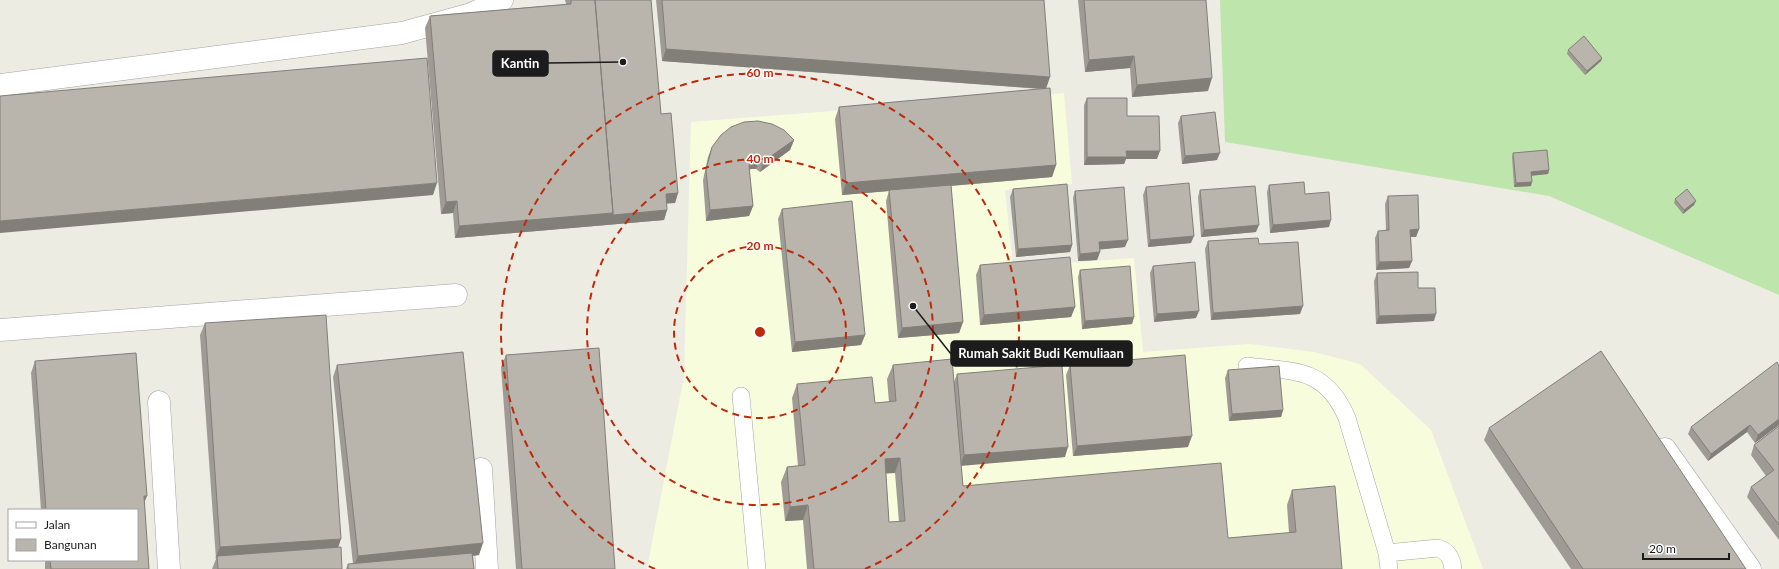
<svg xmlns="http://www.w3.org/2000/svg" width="1779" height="569" font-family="Lato,sans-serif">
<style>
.education{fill:#f7fddc}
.grass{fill:#bee5ab}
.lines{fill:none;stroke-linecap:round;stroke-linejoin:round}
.service-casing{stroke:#a3a3a3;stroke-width:18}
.minor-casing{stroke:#a3a3a3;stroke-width:23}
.service{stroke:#fff;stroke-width:17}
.minor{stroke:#fff;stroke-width:22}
.wall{fill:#9f9b94;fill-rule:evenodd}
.shaded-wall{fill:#827e78}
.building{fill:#b9b4ac;stroke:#827e78;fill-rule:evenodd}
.ring{fill:none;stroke:#be290b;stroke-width:2;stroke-dasharray:7 5}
.centre{fill:#be290b;stroke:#fff;stroke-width:2}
.ring-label{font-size:12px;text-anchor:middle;font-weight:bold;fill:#be290b;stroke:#fff;stroke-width:3;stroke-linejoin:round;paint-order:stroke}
.leader{fill:none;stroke:#1c1c1c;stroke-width:1.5}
.callout-dot{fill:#1c1c1c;stroke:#fff;stroke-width:1.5}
.callout{fill:#1c1c1c;stroke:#1c1c1c;stroke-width:1.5}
.callout-label{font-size:13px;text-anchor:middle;font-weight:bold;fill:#fff}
</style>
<rect width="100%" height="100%" fill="#edece3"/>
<path class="education" d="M1064,93L1072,184L1005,190L1013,267L1134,258L1143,352L1249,344L1314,352L1360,364L1431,430L1483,569H647L684,376L691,122Z"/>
<path class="grass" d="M1220,0H1779V295L1549,196L1225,142Z"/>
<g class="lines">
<defs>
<path id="service" d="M1247,366C1295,372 1325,367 1347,418L1387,553L1389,569
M741,396L757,569
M1387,553L1438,548C1448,551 1452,559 1453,569"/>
<path id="minor" d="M0,85L402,33L471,14L502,0
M0,330L456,295
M159,402L169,569
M1665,449L1750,569
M481,469L487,569"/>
</defs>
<use href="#service" class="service-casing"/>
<use href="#minor" class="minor-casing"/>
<use href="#service" class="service"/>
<use href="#minor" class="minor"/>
</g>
<path class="wall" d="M565,0H651L661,114L678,193L675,203H667V210L664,220L455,238L453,213L441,214L425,28L430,16L566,4Z
M656,0H1044L1046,88L1056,165L1052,177L951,186L963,322L959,333L898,338L886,201L889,191L842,195L835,119L839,107L1041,89L662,61Z
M1078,0H1206L1208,91L1132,97L1130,68L1085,72Z
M1568,50L1602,58L1601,61L1585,75L1567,54Z
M1087,98L1127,116L1157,159H1126L1124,164L1084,165V105Z
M1181,116L1217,160L1182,164L1178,123Z
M794,140L790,150L760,172L756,169H751L749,170L753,206L749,216L706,221L703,180L708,157L712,147Z
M1513,153L1549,170L1548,174L1532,175L1531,186L1514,187L1512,157Z
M1269,185L1305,194L1329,227L1270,233L1267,192Z
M1146,187L1191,243L1148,247L1143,195Z
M1013,189L1072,245L1070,252L1016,257L1010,197Z
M1200,190L1256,232L1201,237L1198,197Z
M1075,191L1125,247L1100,249V252L1097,260L1078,261L1073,198Z
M1388,196L1419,229L1416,237H1411L1412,261L1409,268L1376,270L1375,238L1378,231H1386L1385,204Z
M1675,199L1694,205L1683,214L1674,203Z
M782,209L865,335L861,345L792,352L778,219Z
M1208,241L1259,244L1300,314L1211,320L1205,249Z
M980,265L1075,307L1071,317L980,325L976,275Z
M1153,266L1196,318L1154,322L1150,273Z
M1080,270L1134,317L1132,324L1082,329L1078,277Z
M1377,273L1418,288L1434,321L1376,324L1374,281Z
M205,323L338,548L342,569H212L216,559L200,335Z
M506,355L615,569H516L501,367Z
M35,361L144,502L149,569H45V560H137V510H41L31,373Z
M337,365L479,555L473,556L474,569H346L348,564H353L333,377Z
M893,365L954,382L957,374L1065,457L961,465L963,486L1228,538L1289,533L1287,505L1292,490L1342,569H807L803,520L785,521L781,482L787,467L798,466L792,398L797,384L875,403L889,402L887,379ZM886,473H895L899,522H889Z
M1070,365L1188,447L1073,456L1066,375Z
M1779,366V425L1755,443L1747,432L1708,461L1688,434L1691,427Z
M1228,370L1283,410L1281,417L1229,421L1225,378Z
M1779,426V540L1747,497L1751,487L1766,476L1751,455L1754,445Z
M1489,428L1746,569H1571L1484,440Z"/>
<path class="shaded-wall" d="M666,49L1050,77L1046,89L662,61Z
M1134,56L1130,68L1085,72L1089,60Z
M1602,58L1601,61L1585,75L1587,71Z
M1212,78L1208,91L1132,97L1137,85Z
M794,140L790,150L760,172L764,161Z
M1126,151H1160L1157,159H1126L1124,164L1084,165L1087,157Z
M1220,153L1217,160L1182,164L1185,156Z
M755,158H760L756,169H751L747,171L751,161Z
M1056,165L1052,177L842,195L846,183Z
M1549,170L1548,174L1530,176L1531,172Z
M1532,182L1531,186L1514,187L1516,183Z
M437,183L433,195L0,233V221Z
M678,193L675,203L662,204L666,194Z
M457,201L453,213L441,214L446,202Z
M1696,201L1694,205L1683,214L1684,210Z
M753,206L749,216L706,221L710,210Z
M667,210L664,220L455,238L459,226L613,213Z
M1331,220L1329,227L1270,233L1273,225Z
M1259,225L1256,232L1201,237L1204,230Z
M1419,229L1416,237H1407L1410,230Z
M1194,236L1191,243L1148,247L1150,240Z
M1128,240L1125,247L1096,250L1099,242Z
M1072,245L1070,252L1016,257L1018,249Z
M1100,252L1097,260L1078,261L1080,254Z
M1412,261L1409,268L1376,270L1379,262Z
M1303,306L1300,314L1211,320L1213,313Z
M1075,307L1071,317L980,325L984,315Z
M1199,311L1196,318L1154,322L1157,314Z
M1436,314L1434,321L1376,324L1379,316Z
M1134,317L1132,324L1082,329L1085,321Z
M963,322L959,333L898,338L902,328Z
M865,335L861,345L792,352L795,342Z
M1283,410L1281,417L1229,421L1232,414Z
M1779,419V425L1755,443L1758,435Z
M1750,425L1747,432L1708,461L1711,454Z
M1192,436L1188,447L1073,456L1077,446Z
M1068,447L1065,457L960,466L964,455Z
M900,458L895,473L879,474L885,459Z
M144,496H147L142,508Z
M808,505L803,520L785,521L790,507Z
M341,539L337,551L217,556L215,559L220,547Z
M483,543L479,555L353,568L358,556Z"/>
<path class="building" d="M571,0H595L613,213L459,226L457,201L446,202L430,16L571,4Z
M595,0H651L661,114L671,113L678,193L666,194L667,210L613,215V213Z
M662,0H1044L1050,77L666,49Z
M1084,0H1206L1212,78L1137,85L1134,56L1089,60Z
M1584,36L1602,58L1587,71L1568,50Z
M427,58L437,183L0,221V96Z
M1050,88L1056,165L846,183L839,107Z
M1087,98H1127V116H1159L1160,151H1126L1127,157H1087Z
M1215,112L1220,153L1185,156L1181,116Z
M758,121L772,124L784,130L794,140L764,161L760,158H755L751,161L749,166L753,206L710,210L706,170L712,147L721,135L731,127L744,122Z
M1547,150L1549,170L1531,172L1532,182L1516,183L1513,153Z
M1304,182L1305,194L1329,192L1331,220L1273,225L1269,185Z
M1189,183L1194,236L1150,240L1146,187Z
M1067,184L1072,245L1018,249L1013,189Z
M951,185L963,322L902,328L889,190Z
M1255,186L1259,225L1204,230L1200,190Z
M1124,187L1128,240L1099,242L1100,252L1080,254L1075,191Z
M1687,189L1696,201L1684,210L1675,199Z
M1418,195L1419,229L1410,230L1412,261L1379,262L1378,231L1389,230L1388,196Z
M852,201L865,335L795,342L782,209Z
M1258,238L1259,244L1298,242L1303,306L1213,313L1208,241Z
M1070,257L1075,307L984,315L980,265Z
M1195,262L1199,311L1157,314L1153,266Z
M1130,266L1134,317L1085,321L1080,270Z
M1418,272V288H1435L1436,314L1379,316L1377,273Z
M326,315L341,539L220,547L205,323Z
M599,348L615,569H522L506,355Z
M1601,351L1746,569H1583L1489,428Z
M463,352L483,543L358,556L337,365Z
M136,353L147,496H144L149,569H51L50,560H137V510H46L35,361Z
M1185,355L1192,436L1077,446L1070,365Z
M952,359L963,486L1221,463L1228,538L1296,532L1292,490L1335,486L1342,569H814L808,505L790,507L787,467L805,465L797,384L872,377L875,403L896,401L893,365ZM900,458L905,521L889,522L885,459Z
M1777,362L1779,366V419L1758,435L1750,425L1711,454L1691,427Z
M1062,365L1068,447L964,455L957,374Z
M1279,366L1283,410L1232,414L1228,370Z
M1779,426V525L1751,487L1774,470L1754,445Z
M341,547L342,569H218L217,556Z
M472,553L474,569H348V564Z"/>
<g class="ring">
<circle cx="760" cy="332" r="86"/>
<circle cx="760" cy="332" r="173"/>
<path d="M655 569A259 259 0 1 1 865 569"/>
</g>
<circle cx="760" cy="332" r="6" class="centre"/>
<g class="ring-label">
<text x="760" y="77">60 m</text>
<text x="760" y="163">40 m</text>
<text x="760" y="250">20 m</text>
</g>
<path class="leader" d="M623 62L548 63M913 306L951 354"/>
<g class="callout-dot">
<circle cx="623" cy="62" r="4"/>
<circle cx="913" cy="306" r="4"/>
</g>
<g class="callout">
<rect x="493" y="51" width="55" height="25" rx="4"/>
<rect x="951" y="341" width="181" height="25" rx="4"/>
</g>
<g class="callout-label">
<text x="520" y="68">Kantin</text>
<text x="1041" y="358">Rumah Sakit Budi Kemuliaan</text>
</g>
<rect x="8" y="509" width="130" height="52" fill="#ffffff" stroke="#a4a4a4"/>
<rect x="16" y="522" width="20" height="6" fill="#ffffff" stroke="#a4a4a4"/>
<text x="44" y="529" font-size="12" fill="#1c1c1c">Jalan</text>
<rect x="16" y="539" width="20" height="12" fill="#b9b4ac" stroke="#a4a4a4"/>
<text x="44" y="549" font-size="12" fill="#1c1c1c">Bangunan</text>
<path d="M1643 553v6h86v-6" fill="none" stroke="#1c1c1c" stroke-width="2"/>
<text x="1649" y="553" font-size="12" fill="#1c1c1c" stroke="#ffffff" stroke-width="3" paint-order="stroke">20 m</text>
</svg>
